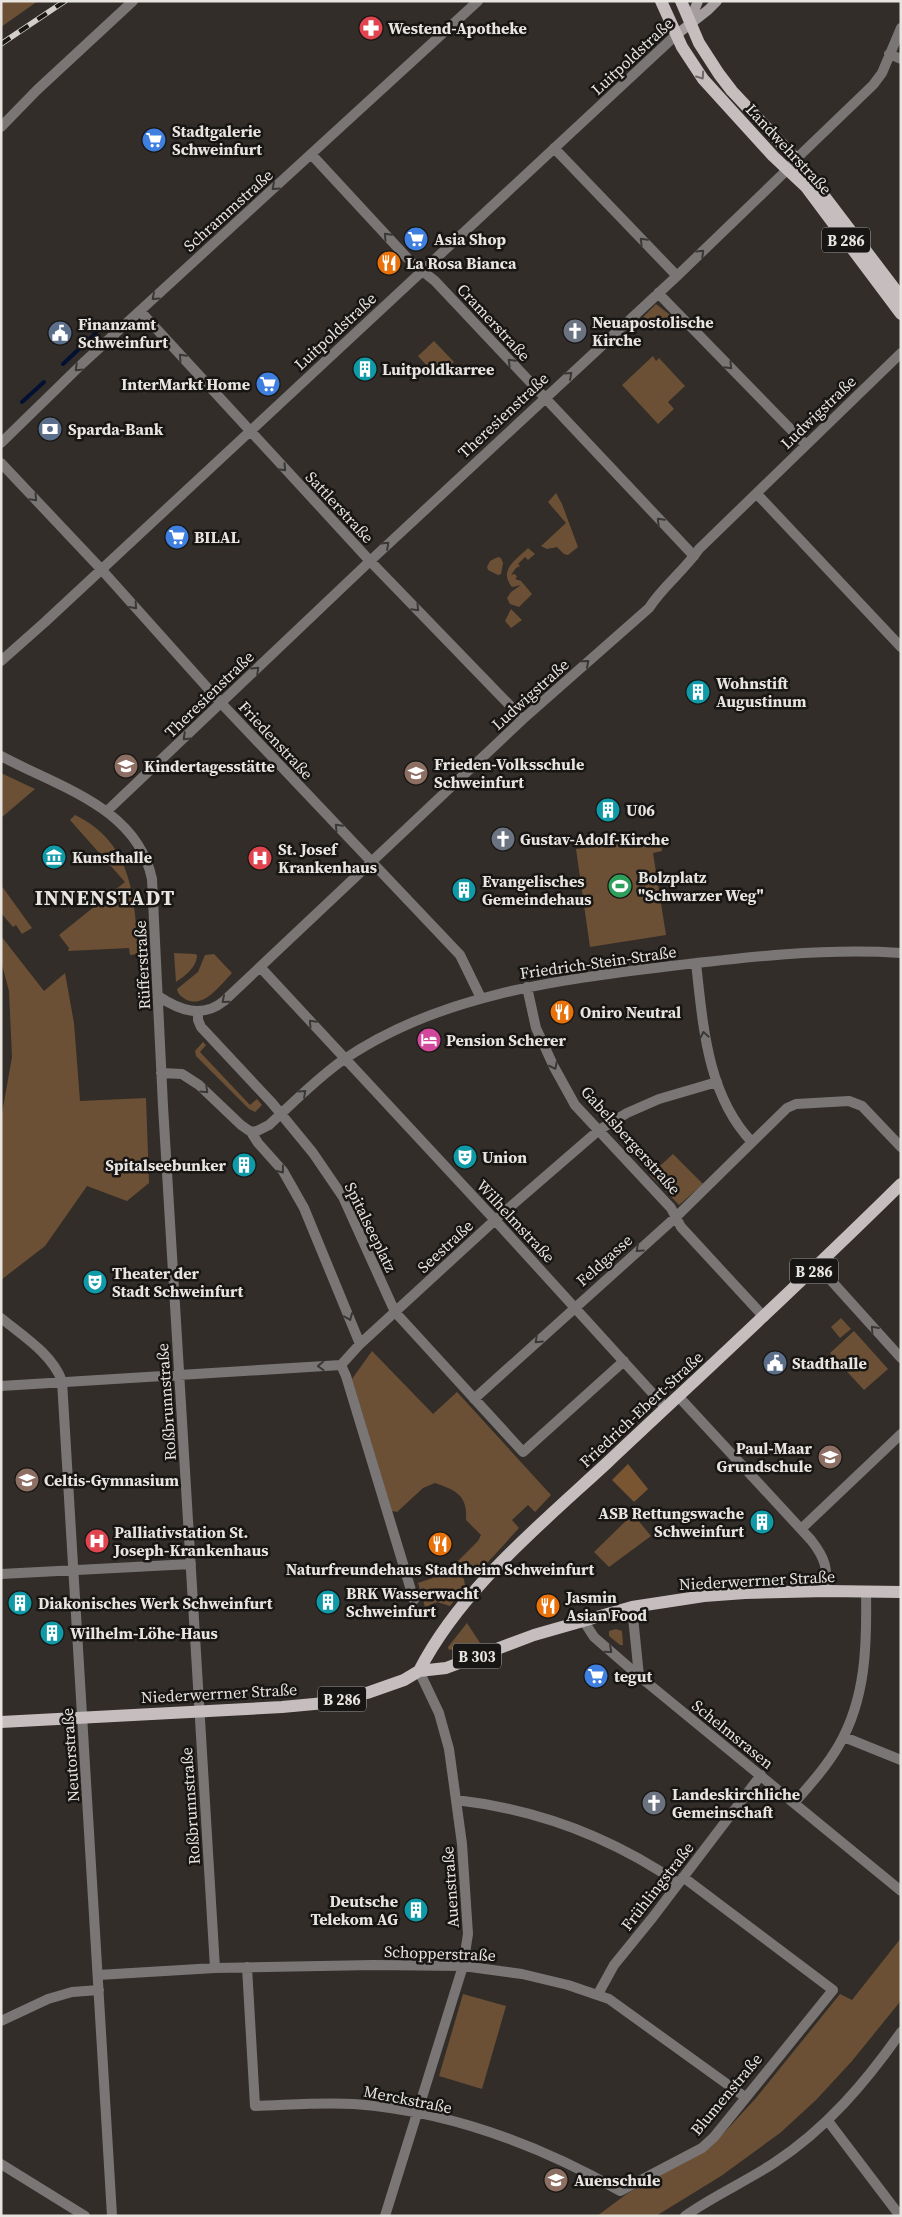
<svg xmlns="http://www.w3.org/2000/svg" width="902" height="2217" font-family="'Source Serif 4',serif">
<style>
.green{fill:#6c5035}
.forest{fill:#795531}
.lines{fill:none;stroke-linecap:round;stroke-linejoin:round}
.stream{stroke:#021132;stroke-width:4}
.street{stroke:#7a7676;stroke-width:10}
.secondary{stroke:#a59e9f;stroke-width:10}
.primary{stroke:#c6bdbf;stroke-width:12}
.rail-casing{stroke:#d2cfcb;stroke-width:5.5}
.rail{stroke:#181614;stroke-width:4;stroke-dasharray:11;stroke-linecap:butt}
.oneway{stroke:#6f6a6a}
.oneway2{stroke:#3a3836}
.labels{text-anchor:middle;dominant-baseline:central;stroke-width:5;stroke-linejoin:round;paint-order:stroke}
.shield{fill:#181614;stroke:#aaa7a4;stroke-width:1}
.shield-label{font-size:15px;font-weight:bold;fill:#e8e5e1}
.poi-label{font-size:16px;font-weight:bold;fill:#e8e5e1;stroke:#181614;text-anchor:start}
.street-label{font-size:16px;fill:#e8e5e1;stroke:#181614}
.district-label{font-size:21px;font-weight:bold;letter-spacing:1px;fill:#e8e5e1;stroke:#181614}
</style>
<rect width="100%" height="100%" fill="#322d28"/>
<path class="green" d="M1,1H38L1,27Z
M656,304L670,315L656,330L643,317Z
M434,341L454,362L437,377L418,356Z
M653,356L656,361L659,358L685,386L668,402L674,409L658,424L622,385Z
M556,493L562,504L578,547L568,555L564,554L557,547L547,549L541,546L566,523L548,502Z
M528,548L535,554L528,560L525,557L518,564L520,566L516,568L511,575L515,574L517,577L515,579L521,581L532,594L519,607L510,604L507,598L511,592L521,585L512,587C498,570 516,560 528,548Z
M498,557L501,558L503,563L501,574L498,575L488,570L487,567L490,561Z
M511,609L522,620L511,628L505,621Z
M1,773L35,789L1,818Z
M75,815C133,843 135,899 138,954L130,955L129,948L68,951L69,948L59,935L125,882L70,820Z
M660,837L662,851L653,853L666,935L590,947L576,849Z
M1,885L32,928L22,934L16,925L13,927L1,913Z
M1,936L44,991L65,973L74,1023L80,1101L146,1098L149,1183L127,1201L87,1186L45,1246L1,1280V1119L12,1057L9,991L1,961Z
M174,953L195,954L197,955C197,967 185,976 176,982Z
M214,954L232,973C221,984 205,1008 187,1000C182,997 178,995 177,989L198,972L205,955Z
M203,1042L206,1045L200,1052L250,1105L257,1099L262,1105L255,1112L249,1109L196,1056L195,1051Z
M673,1154L703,1184L679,1205L650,1175Z
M841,1318L851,1329L840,1338L831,1327Z
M854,1331L888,1369L864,1390L830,1353Z
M372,1351L433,1414L457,1392L551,1495L535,1512L528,1505L512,1520L519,1528L478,1573L470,1571L458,1561L478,1541L481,1535L466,1520C468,1496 456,1490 435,1483L423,1488L397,1512L392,1511L352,1379Z
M633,1514L651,1536L609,1567L594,1552Z
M450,1566L464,1579L465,1586L450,1606L437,1602L425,1607L418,1583L442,1575Z
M467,1623L480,1643L449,1650L448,1647Z
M616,1629L622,1631L623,1645H620L609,1636V1631Z
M901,1938V1998L899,2003L852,2061L816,2100L780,2133L721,2176L656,2216H597L628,2193L703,2151L723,2134L756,2098L840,1994L852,2000Z
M463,1994L506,2006L482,2089L439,2076Z"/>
<path class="forest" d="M628,1464L648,1489L634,1502L612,1480Z"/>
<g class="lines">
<path class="stream" d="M63,364L96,333
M22,402L44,382"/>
<path class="street" d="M889,54L901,59
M1,127L37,90L133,1
M554,148L677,276
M311,154L411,262L435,281L694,556
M658,293L805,444
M140,311L370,561L523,719
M1,443L83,363L478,1
M1,463L101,569L221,703L460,955L481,998
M757,494L901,647
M1,661L45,622L676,35
M1,756C58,787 137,807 152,879L163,1106L215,1968
M107,811L370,561L677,276L788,169L796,159L873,85L882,73L901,28
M696,963C703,1025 707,1095 752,1142
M261,968L495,1220L666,1408
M527,987L536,1028L554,1067L575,1105L671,1208L681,1227L764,1317
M158,996C179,1010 202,1019 224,1001L523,719L649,608C663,586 684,571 699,549L901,353
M198,1012V1020L201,1027L272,1103L313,1153L343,1197L395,1312L523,1452L624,1361
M161,1073L182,1074L199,1085L241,1125L251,1132L258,1143L283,1171L304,1208L360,1344
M251,1132L257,1131L269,1125C293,1103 316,1079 343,1060C440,994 557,980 671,966C747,957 824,948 901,953
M818,1266L901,1358
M1,1318C23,1336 52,1354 62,1381L112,2216
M341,1365L346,1376L414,1600
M1,1386L341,1365L360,1344L495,1220L599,1130L627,1113L659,1099L717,1082
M678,1396L811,1540C826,1559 827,1568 827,1591
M474,1399L676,1217L787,1108L796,1104L849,1101L862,1106L901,1147
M801,1529L901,1434
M1,1574L191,1564
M632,1607L639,1676
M583,1620L594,1637L639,1676L901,1891
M844,1737L901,1760
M456,1800C536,1809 611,1837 678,1883
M794,1803C810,1785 827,1766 839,1745C866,1698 867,1645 866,1592
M247,1967L255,2106C288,2105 321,2102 354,2104C448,2111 539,2145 620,2191L702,2148L714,2137L833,1990L683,1877
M98,1975L215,1968L373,1965L463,1966L522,1974L568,1985L609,1999L745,2097
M598,1994L614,1965L653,1917L761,1775
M1,2021L48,1999L72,1992L99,1990
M828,2121L900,2216
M1,2164L85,2216
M385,2216L463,1966L468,1934L462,1844L449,1749L439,1713L419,1671
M685,2216C713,2196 745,2182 774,2163C826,2129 866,2082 901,2032"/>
<path class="secondary" d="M689,23L698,1
M676,35L708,10L717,1"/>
<path class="primary" d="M661,1L682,47L703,79L773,156L806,187L901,314
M681,1L699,43L719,74L732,91L796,159L901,297
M419,1671C461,1589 541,1524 608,1462C706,1370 805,1279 901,1184
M1,1722L282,1707L325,1703L367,1693L404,1680L419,1671L446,1668L534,1635L632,1607L704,1596L745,1593L827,1591L901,1592"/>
<defs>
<path id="rail" d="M1,44L65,1"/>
</defs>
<use href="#rail" class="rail-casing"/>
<use href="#rail" class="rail"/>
</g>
<defs><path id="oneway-chevron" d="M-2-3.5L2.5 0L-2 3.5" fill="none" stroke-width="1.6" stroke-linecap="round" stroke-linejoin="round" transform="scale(1.25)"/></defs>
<use class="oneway" href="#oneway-chevron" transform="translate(701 76) rotate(55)"/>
<g class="oneway2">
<use href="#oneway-chevron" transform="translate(275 187) rotate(138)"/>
<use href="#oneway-chevron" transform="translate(387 236) rotate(-133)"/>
<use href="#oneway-chevron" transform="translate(643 241) rotate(-134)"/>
<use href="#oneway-chevron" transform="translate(701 253) rotate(-44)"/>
<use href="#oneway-chevron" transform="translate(155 297) rotate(138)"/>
<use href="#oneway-chevron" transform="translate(182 357) rotate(-133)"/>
<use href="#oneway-chevron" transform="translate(511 362) rotate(-135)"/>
<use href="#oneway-chevron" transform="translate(729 366) rotate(46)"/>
<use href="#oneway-chevron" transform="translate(78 368) rotate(136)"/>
<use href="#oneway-chevron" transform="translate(569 375) rotate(-42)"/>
<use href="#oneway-chevron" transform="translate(283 468) rotate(47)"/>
<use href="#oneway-chevron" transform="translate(34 498) rotate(47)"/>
<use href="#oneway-chevron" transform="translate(660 521) rotate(-134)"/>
<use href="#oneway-chevron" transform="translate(386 545) rotate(-43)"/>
<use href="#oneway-chevron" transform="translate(134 606) rotate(48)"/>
<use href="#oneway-chevron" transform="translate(416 608) rotate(46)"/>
<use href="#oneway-chevron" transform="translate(586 663) rotate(-41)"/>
<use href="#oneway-chevron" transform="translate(256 670) rotate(-44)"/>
<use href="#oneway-chevron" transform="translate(186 737) rotate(136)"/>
<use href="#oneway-chevron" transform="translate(338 827) rotate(-133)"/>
<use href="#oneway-chevron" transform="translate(225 1000) rotate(139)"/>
<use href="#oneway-chevron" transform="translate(312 1023) rotate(-133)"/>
<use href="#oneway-chevron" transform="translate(704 1035) rotate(-100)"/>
<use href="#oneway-chevron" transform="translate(554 1066) rotate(63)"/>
<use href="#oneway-chevron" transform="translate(205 1090) rotate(44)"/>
<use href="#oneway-chevron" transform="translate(303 1093) rotate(-42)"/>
<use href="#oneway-chevron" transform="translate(281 1170) rotate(52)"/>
<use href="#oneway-chevron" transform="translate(639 1249) rotate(138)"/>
<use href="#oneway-chevron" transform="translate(349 1317) rotate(68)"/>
<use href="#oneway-chevron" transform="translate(874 1329) rotate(-132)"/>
<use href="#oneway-chevron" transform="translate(538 1340) rotate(137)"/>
<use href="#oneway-chevron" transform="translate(321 1366) rotate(178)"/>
<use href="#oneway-chevron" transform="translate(609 1650) rotate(41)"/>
</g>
<defs>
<symbol id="pharmacy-disc" viewBox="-11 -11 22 22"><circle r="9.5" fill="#e0444e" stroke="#181614"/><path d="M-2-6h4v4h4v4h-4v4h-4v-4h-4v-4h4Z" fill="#fff"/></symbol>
<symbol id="supermarket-disc" viewBox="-11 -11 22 22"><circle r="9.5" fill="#3f7fe0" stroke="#181614"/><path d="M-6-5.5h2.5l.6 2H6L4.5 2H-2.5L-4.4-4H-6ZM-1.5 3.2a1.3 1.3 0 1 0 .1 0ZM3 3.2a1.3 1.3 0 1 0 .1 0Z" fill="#fff"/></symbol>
<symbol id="restaurant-disc" viewBox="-11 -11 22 22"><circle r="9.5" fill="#e8710a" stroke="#181614"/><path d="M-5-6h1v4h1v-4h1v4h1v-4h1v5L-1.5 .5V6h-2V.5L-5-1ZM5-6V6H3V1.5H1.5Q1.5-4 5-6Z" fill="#fff"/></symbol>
<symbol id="church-disc" viewBox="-11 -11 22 22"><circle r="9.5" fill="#6b7280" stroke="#181614"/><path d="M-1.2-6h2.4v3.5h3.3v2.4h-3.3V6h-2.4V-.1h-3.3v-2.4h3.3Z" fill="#fff"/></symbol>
<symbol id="civic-disc" viewBox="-11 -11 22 22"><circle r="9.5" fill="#5c6f8a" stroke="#181614"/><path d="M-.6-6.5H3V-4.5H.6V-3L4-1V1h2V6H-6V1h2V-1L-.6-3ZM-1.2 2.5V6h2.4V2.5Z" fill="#fff"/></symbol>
<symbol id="building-disc" viewBox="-11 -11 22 22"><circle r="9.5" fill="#0f9aa8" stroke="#181614"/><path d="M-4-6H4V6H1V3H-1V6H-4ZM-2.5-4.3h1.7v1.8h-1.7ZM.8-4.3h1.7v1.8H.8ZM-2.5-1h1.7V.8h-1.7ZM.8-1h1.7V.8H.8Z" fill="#fff"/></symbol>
<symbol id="bank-disc" viewBox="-11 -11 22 22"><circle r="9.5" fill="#5c6f8a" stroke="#181614"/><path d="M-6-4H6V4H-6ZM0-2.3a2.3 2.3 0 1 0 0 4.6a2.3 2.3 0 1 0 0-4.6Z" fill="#fff"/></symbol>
<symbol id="school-disc" viewBox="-11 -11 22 22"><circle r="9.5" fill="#8d6e63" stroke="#181614"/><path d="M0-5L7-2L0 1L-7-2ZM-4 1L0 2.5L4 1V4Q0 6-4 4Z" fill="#fff"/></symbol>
<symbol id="museum-disc" viewBox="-11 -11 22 22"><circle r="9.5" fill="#0f9aa8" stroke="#181614"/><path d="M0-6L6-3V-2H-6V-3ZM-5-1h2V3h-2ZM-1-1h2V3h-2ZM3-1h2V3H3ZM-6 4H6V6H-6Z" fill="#fff"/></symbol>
<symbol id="hospital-disc" viewBox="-11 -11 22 22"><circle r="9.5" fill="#e0444e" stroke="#181614"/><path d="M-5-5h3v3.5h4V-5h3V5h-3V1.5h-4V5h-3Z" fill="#fff"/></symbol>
<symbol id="stadium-disc" viewBox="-11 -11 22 22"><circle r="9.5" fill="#2e9e5b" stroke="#181614"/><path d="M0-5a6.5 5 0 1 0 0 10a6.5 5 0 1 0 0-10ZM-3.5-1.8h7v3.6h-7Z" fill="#fff"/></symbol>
<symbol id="hotel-disc" viewBox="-11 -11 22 22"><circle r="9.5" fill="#d1479c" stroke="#181614"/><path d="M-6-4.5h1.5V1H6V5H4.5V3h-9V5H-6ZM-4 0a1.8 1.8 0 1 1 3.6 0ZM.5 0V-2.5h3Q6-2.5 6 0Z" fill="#fff"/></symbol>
<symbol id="theatre-disc" viewBox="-11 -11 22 22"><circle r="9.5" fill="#0f9aa8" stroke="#181614"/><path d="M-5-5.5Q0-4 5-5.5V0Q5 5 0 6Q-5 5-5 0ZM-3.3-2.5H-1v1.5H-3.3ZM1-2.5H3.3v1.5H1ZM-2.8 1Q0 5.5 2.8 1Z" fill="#fff"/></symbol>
</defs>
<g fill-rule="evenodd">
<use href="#pharmacy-disc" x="357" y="14" width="28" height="28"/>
<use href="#supermarket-disc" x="140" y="126" width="28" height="28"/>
<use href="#supermarket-disc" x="402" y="225" width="28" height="28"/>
<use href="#restaurant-disc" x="375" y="249" width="28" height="28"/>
<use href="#church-disc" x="561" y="317" width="28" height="28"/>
<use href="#civic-disc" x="46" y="319" width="28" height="28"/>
<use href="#building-disc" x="351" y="355" width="28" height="28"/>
<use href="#supermarket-disc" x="254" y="370" width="28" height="28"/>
<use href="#bank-disc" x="36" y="415" width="28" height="28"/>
<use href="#supermarket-disc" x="163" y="523" width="28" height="28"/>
<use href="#building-disc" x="684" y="678" width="28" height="28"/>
<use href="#school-disc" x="112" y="752" width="28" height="28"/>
<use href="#school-disc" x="402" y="759" width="28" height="28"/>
<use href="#building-disc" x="594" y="796" width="28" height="28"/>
<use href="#church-disc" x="489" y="825" width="28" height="28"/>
<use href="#museum-disc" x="40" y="843" width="28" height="28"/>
<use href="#hospital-disc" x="246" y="844" width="28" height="28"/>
<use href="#stadium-disc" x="606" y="872" width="28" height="28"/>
<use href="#building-disc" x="450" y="876" width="28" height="28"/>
<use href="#restaurant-disc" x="548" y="998" width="28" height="28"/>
<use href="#hotel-disc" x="415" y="1026" width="28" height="28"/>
<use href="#theatre-disc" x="451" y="1143" width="28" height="28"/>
<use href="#building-disc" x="230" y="1151" width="28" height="28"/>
<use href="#theatre-disc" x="81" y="1268" width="28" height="28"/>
<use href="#civic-disc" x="761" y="1349" width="28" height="28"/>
<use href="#school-disc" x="816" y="1443" width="28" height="28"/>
<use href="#school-disc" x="13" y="1466" width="28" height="28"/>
<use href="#building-disc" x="748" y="1508" width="28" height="28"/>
<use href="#hospital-disc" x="83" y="1527" width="28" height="28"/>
<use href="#restaurant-disc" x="426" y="1530" width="28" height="28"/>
<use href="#building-disc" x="314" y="1588" width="28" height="28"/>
<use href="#building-disc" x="6" y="1589" width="28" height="28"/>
<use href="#restaurant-disc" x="534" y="1592" width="28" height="28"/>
<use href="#building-disc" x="38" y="1619" width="28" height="28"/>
<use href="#supermarket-disc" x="582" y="1662" width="28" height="28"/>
<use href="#church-disc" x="640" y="1789" width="28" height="28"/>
<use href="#building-disc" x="402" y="1896" width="28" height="28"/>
<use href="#school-disc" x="542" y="2166" width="28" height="28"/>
</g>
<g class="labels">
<g class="shield">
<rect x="822" y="227.5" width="48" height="25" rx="4"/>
<rect x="790" y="1258.5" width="48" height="25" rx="4"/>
<rect x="453" y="1643.5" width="48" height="25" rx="4"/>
<rect x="318" y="1686.5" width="48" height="25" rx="4"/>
</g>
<g class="shield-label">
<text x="846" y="240">B 286</text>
<text x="814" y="1271">B 286</text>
<text x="477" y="1656">B 303</text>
<text x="342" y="1699">B 286</text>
</g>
<g class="poi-label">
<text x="388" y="28">Westend-Apotheke</text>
<text x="172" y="131">Stadtgalerie<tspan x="172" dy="18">Schweinfurt</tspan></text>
<text x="434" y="239">Asia Shop</text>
<text x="406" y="263">La Rosa Bianca</text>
<text x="592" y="322">Neuapostolische<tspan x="592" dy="18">Kirche</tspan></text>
<text x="78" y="324">Finanzamt<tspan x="78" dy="18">Schweinfurt</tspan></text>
<text x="382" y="369">Luitpoldkarree</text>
<text x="250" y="384" text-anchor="end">InterMarkt Home</text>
<text x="68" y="429">Sparda-Bank</text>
<text x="194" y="537">BILAL</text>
<text x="716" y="683">Wohnstift<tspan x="716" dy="18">Augustinum</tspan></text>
<text x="434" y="764">Frieden-Volksschule<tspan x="434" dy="18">Schweinfurt</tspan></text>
<text x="144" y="766">Kindertagesstätte</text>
<text x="626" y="810">U06</text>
<text x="520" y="839">Gustav-Adolf-Kirche</text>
<text x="278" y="849">St. Josef<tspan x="278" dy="18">Krankenhaus</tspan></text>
<text x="72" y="857">Kunsthalle</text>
<text x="638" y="877">Bolzplatz<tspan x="638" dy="18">"Schwarzer Weg"</tspan></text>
<text x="482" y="881">Evangelisches<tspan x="482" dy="18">Gemeindehaus</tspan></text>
<text x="580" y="1012">Oniro Neutral</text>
<text x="446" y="1040">Pension Scherer</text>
<text x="482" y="1157">Union</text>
<text x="226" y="1165" text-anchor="end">Spitalseebunker</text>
<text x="112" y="1273">Theater der<tspan x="112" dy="18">Stadt Schweinfurt</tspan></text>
<text x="792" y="1363">Stadthalle</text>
<text x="812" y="1448" text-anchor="end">Paul-Maar<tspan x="812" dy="18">Grundschule</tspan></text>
<text x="44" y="1480">Celtis-Gymnasium</text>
<text x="744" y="1513" text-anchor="end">ASB Rettungswache<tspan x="744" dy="18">Schweinfurt</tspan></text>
<text x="114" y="1532">Palliativstation St.<tspan x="114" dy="18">Joseph-Krankenhaus</tspan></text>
<text x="440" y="1569" text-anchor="middle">Naturfreundehaus Stadtheim Schweinfurt</text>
<text x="346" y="1593">BRK Wasserwacht<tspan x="346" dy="18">Schweinfurt</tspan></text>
<text x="566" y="1597">Jasmin<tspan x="566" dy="18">Asian Food</tspan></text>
<text x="38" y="1603">Diakonisches Werk Schweinfurt</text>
<text x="70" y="1633">Wilhelm-Löhe-Haus</text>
<text x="614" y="1676">tegut</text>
<text x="672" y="1794">Landeskirchliche<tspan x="672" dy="18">Gemeinschaft</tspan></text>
<text x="398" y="1901" text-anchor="end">Deutsche<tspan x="398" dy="18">Telekom AG</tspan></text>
<text x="574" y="2180">Auenschule</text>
</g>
<g class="street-label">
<text transform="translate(632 56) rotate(-43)">Luitpoldstraße</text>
<text transform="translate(789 149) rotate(47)">Landwehrstraße</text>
<text transform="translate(228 210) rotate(-42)">Schrammstraße</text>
<text transform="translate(494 322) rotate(47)">Cramerstraße</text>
<text transform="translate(335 331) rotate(-43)">Luitpoldstraße</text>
<text transform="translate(818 412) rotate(-44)">Ludwigstraße</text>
<text transform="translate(503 415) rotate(-43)">Theresienstraße</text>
<text transform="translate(340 507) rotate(47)">Sattlerstraße</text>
<text transform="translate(209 694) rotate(-44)">Theresienstraße</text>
<text transform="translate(530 694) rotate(-42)">Ludwigstraße</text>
<text transform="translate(276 740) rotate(47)">Friedenstraße</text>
<text transform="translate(598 962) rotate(-8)">Friedrich-Stein-Straße</text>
<text transform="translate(142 965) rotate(-93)">Rüfferstraße</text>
<text transform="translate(631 1140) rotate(48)">Gabelsbergerstraße</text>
<text transform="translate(516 1221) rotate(47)">Wilhelmstraße</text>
<text transform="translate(371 1227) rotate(64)">Spitalseeplatz</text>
<text transform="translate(445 1246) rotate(-43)">Seestraße</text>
<text transform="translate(604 1260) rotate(-42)">Feldgasse</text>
<text transform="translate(166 1402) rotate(-94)">Roßbrunnstraße</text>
<text transform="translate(641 1409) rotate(-43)">Friedrich-Ebert-Straße</text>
<text transform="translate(757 1580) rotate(-3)">Niederwerrner Straße</text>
<text transform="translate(219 1693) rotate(-3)">Niederwerrner Straße</text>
<text transform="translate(733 1734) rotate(39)">Schelmsrasen</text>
<text transform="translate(70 1755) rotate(-94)">Neutorstraße</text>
<text transform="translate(190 1806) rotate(-94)">Roßbrunnstraße</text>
<text transform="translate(657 1886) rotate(-52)">Frühlingstraße</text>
<text transform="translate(450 1887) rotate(-94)">Auenstraße</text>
<text transform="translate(440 1953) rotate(2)">Schopperstraße</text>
<text transform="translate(726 2094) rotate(-50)">Blumenstraße</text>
<text transform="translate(408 2099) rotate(11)">Merckstraße</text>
</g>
<g class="district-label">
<text x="105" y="897">INNENSTADT</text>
</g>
</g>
<rect width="902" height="2217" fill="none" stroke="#e8e5e1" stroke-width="5"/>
</svg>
